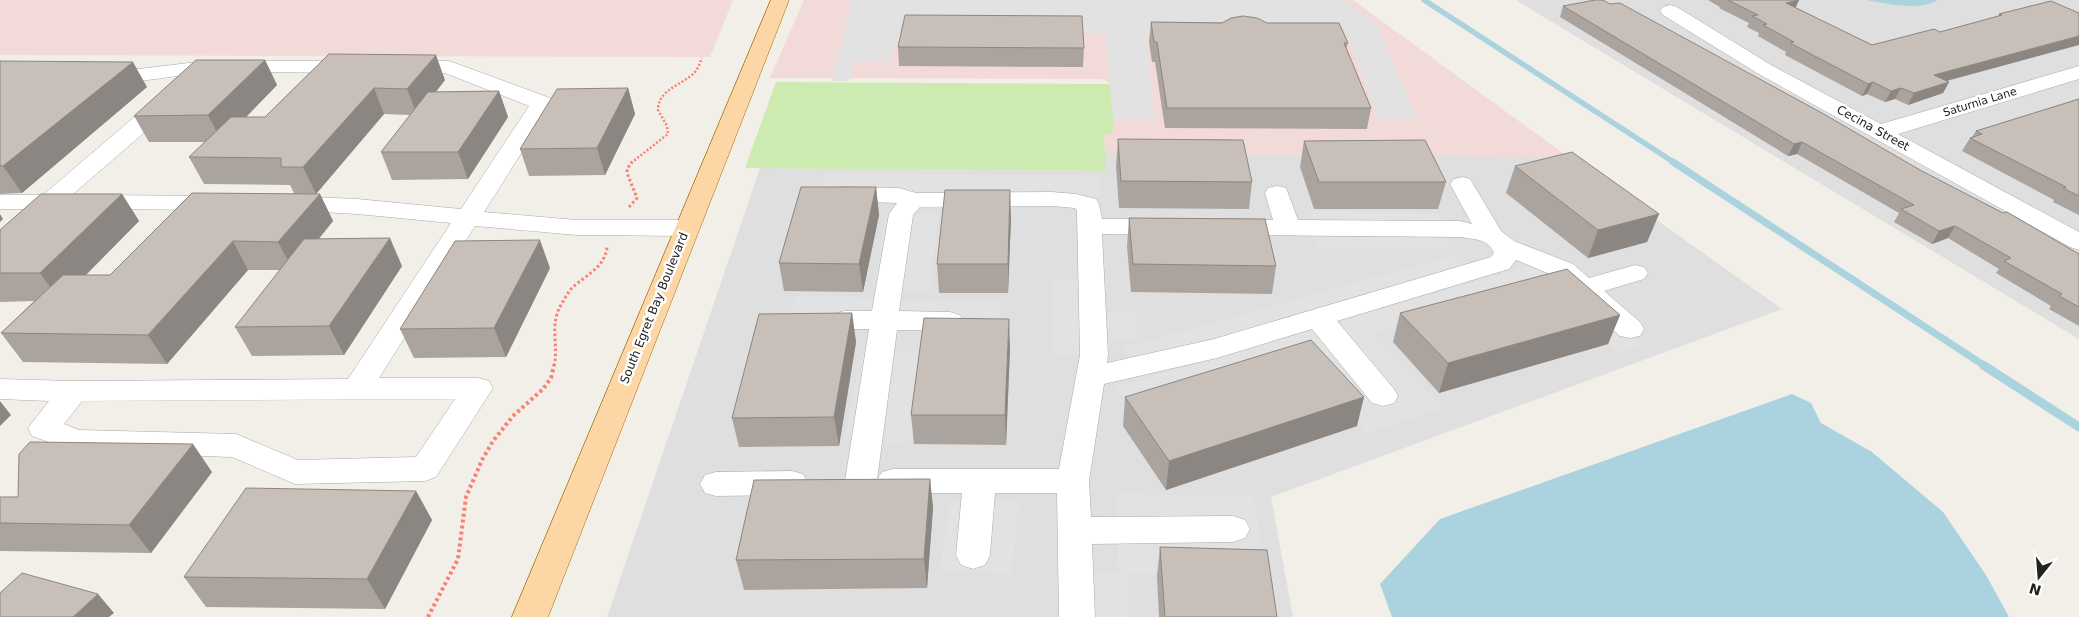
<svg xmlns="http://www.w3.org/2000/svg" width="2079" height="617" font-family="'DejaVu Sans',sans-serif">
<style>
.residential{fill:#e0dfdf}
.commercial{fill:#f2dad9}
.grass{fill:#cdebb0}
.parking{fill:#e2e2e2}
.water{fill:#aad3df}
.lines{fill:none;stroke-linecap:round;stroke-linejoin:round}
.stream-far2{stroke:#aad3df;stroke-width:5.5}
.stream-far1{stroke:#aad3df;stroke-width:7}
.stream{stroke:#aad3df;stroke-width:9}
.minor-casing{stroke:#a9a9a9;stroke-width:1}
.major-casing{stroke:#a06b00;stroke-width:1}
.path-far2{stroke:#fa8072;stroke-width:2.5;stroke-dasharray:2 2;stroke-linecap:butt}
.path-far1{stroke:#fa8072;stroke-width:3;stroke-dasharray:2.5 2.5;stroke-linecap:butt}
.path{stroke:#fa8072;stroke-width:4;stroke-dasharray:3 3;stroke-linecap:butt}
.minor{fill:#fff;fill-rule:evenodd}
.major{fill:#fcd6a4;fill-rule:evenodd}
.wall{fill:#aba49e}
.shaded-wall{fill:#8b8681}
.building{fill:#c7bfb8;stroke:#8b8681}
.labels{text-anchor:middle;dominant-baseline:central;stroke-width:5;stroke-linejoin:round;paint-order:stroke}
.far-street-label{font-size:11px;fill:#222;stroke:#fff}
.street-label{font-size:12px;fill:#222;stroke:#fff}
</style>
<rect width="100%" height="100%" fill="#f2efe9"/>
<path class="residential" d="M1516,0H2079V339L1547,19Z
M1105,153L1568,157L1782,309L1271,497L1293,617H607L760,168L1105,171Z"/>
<path class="commercial" d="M0,0H733L710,57L0,55Z
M804,0H1353L1568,157L1105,153L1104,135H1108L1110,84L1107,81L1102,79L770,78Z"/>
<path class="grass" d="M776,82L1110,84L1114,130L1110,134L1104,135L1106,171L745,168Z"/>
<path class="parking" d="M852,0H1343L1376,24L1418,120H1379L1350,43L1332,36L1146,34L1155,119H1113L1105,33H898L891,62H854L849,81H832Z
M825,173L1099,175L1100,198L818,195Z
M1310,211L1438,213L1442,223L1308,221Z
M886,214H938L930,290H873Z
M1313,236H1445L1450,249H1317Z
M1451,256L1467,268L1132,363L1123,348Z
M1543,262L1644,345L1618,353L1536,284L1371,334L1443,408L1366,433L1300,358L1131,408L1116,387Z
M1051,279L1105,280L1107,312H1136L1138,341L1109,340V354H1051Z
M795,296L1001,301L998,334L785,329Z
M861,353H922L910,442H844Z
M1115,494L1254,496L1266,576L1128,574L1129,617H1089L1088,573H1119Z
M950,499L1018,501L1012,574L940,571Z"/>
<path class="water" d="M1867,0H1938C1919,11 1888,4 1867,0Z
M1792,394L1811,403L1821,423L1872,452L1943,512L1986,575L2009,617H1392L1380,584L1440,519Z"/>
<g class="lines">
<path class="stream-far2" d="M1424,0L1675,163"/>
<path class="stream-far1" d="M1673,162L1985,366"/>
<path class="stream" d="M1983,365L2079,427"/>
<defs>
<path id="minor" d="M1670,5L1677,7L1771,65L1881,124L2079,66V79L1898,134L2079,232V250L2070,247L1757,73L1663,15L1660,11L1663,7Z
M205,61H354L361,63L364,67L361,71L354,73C305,73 255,71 205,73C169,75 132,87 96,78L93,74L96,70L103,68L139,69Z
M402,61H448L455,63L550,98L553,103L484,212L577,220H687L696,223L700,228L696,233L687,236L577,235L475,226L379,378H478L489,381L493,388L436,477L425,481L295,484L232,457L76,452L32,436L28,428L49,401L0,399V379L74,381L348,379L451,223L357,214L288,210L279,208L276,203L279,198L288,196L357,199L461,209L529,106L445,73H402L395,71L392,67L395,63ZM455,399L416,457L298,460L236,434L79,430L64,424L82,401Z
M168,94L176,95L179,100L176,105L58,207L49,209H0V195H43L160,95Z
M1462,177L1470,179L1501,231L1514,241L1573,264L1589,278L1635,265L1644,267L1648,273L1644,279L1604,291L1640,322L1644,329L1640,336L1630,338L1620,336L1555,276L1516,260L1509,269L1337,321L1394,389L1398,396L1394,403L1383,406L1372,403L1312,329L1217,358L1104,384L1089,481L1091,517L1233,516L1245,520L1250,529L1245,538L1233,542L1092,544L1095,617H1059L1057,493H995L990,555L985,565L973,569L961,565L956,555L962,493H893L882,490L877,481L872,490L861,493L850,490L845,481L869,329H844L834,326L830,320L834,314L844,311H872L889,214L897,203L839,201L830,199L827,194L830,189L839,187L899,188L916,193L1052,192L1076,194L1096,199L1099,204L1102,219H1166L1175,222L1179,227L1175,232L1166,235L1102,234L1108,355L1107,363L1214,339L1491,257L1494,253C1490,239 1472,239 1460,237L1229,235L1220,232L1216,227L1220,222L1229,219L1273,220L1265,193L1268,188L1277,186L1286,188L1298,220L1460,221L1472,224L1450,184L1454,179ZM1052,206L1075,208L1077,211L1080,355L1059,469H893L882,472L877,480L897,330H950L960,327L964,321L960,315L950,312L899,311L913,215L920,207Z
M91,195L220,196L229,198L232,203L229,208L220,210L91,209L82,207L79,202L82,197Z
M792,471L803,474L808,483L803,492L792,495L716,496L705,493L700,484L705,475L716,472Z"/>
<path id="major" d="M771,0H789L548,617H512Z"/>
</defs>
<use href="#minor" class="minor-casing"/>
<use href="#major" class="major-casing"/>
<path class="path-far2" d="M631,163L668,134L667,126L658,110C658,89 683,85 695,72C698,68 700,63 702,58"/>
<path class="path-far1" d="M629,207L637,198L627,173V169L632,162
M554,366C559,346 549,325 561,305C564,300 567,294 571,289C585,275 605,268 607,247"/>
<path class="path" d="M428,617L458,559L466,497L482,460L493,441L513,416L543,389L551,378L554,365"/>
<use href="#minor" class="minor"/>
<use href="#major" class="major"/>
</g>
<path class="wall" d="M1708,0H1799L1795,8L1872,45L1940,32L1998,16L1999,14L2051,1L1947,81L1949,82L1943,93L1908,105L1895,99L1885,102L1867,94L1862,96L1785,55L1786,52L1758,36L1759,33L1747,27L1749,23L1719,8L1720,7Z
M1563,6L1920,170L2079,254V326L2049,309L2051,306L1996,273L1999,269L1948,238L1932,244L1894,222L1899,213L1797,154L1788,156L1560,17Z
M1151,22L1267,23L1348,43L1346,49L1371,108L1367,129L1165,128L1155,62H1152L1149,42Z
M898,47L1084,48L1083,67L899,66Z
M329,54L445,80L436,92L499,91L508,117L468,179L392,180L381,152L410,115L384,114L316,194H320L333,221L319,239L402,266L344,355L252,356L235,327L280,270H248L167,364L23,362L1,333L34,301L0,302V230L122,194L139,221L86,275H110L294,193L290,185L204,184L189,157L205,142H149L134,116L265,60L277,85L246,117H265Z
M0,61L147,87L22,193L0,194Z
M628,88L635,114L605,175L529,176L520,149Z
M2079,99V215L2053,202L2054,200L1962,151L1970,138L1972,137L1976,131Z
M1118,139L1252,182L1249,209L1119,208L1116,166Z
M1304,141L1446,182L1438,209H1314L1300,167Z
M1515,166L1659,214L1647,242L1588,258L1506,193Z
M876,187L879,215L863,292L784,291L779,263Z
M1011,218L1008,293H939L937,264Z
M1129,218L1276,266L1272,294L1131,292L1127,246Z
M550,268L506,357L414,358L400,329Z
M852,313L856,342L839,446L739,447L732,418Z
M1400,313L1620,315L1608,344L1439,393L1393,342Z
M1010,348L1006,445L914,444L911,415Z
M1125,397L1357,426L1166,490L1123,426Z
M212,472L151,553L0,551V497H18Z
M930,479L933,508L927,588L744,590L736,560Z
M416,491L432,520L385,609L206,607L184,577Z
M1160,547L1277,617H1159L1157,576Z"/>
<path class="shaded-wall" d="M1799,0L1794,11L1786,3Z
M2079,36V45L1928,86L1934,75Z
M436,55L445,80L417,115L407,89Z
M265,60L277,85L222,142L208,115Z
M133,62L147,87L22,193L3,166Z
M1873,82L1867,94L1862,96L1868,84Z
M1949,82L1943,93L1908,105L1914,93Z
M374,88L384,114L316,194L303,167Z
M628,88L635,114L605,175L597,148Z
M1901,88L1895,99L1885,102L1891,91Z
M499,91L508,117L468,179L458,152Z
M1802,142L1797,154L1788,156L1794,144Z
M876,187L879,215L863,292L859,264Z
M1010,190L1011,218L1008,293V264Z
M122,194L139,221L60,301L40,273Z
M320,194L333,221L293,270L278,242Z
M0,214L3,219L0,222Z
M1659,214L1647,242L1588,258L1598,230Z
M1955,226L1948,238L1932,244L1939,231Z
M390,238L402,266L344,355L329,326Z
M540,240L550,268L506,357L494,328Z
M233,241L248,270L167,364L148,335Z
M852,313L856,342L839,446L834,417Z
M1620,315L1608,344L1439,393L1448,363Z
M1009,319L1010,348L1006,445L1005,415Z
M1364,397L1357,426L1166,490L1169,461Z
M0,401L11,415L0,426Z
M193,444L212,472L151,553L129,525Z
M930,479L933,508L927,588L924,559Z
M416,491L432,520L385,609L367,579Z
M98,594L114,613L109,617H73Z"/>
<path class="building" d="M1595,0H1603L1610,4L1620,3L1822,113L1920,170L2003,213L2007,212L2079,254V307L2059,296L2062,294L2004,261L2011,258L1955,226L1939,231L1901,209L1914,205L1802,142L1794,144L1563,6Z
M1728,0H1799L1786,3L1872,45L1934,29L1940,32L2002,15L1999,14L2051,1L2079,13V36L1934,75L1949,82L1914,93L1901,88L1891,91L1873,82L1868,84L1790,43L1794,42L1763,25L1767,24L1752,16L1758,15Z
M905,15L1082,16L1084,48L898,47Z
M1243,16L1257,18L1267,23H1339L1348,43H1344L1371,108H1167L1157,42H1154L1151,22L1222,23L1231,18Z
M329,54L436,55L407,89L374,88L303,167H281V158L189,157L231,117H265Z
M196,60H265L208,115L134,116Z
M0,61L133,62L3,166H0Z
M628,88L597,148L520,149L557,89Z
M499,91L458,152H381L428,92Z
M2079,99V196L2063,188L2066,187L1970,138L1982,134L1976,131Z
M1118,139L1243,140L1252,182L1121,181Z
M1425,140L1446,182H1319L1304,141Z
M1572,152L1659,214L1598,230L1515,166Z
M801,187H876L859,264L779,263Z
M945,190H1010L1008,264H937Z
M192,193L320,194L278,242L233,241L148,335L1,333L63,275H110Z
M41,194H122L40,273H0V230Z
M1129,218L1265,219L1276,266L1133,264Z
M390,238L329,326L235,327L304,239Z
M540,240L494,328L400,329L455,241Z
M1567,269L1620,315L1448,363L1400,313Z
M852,313L834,417L732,418L759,314Z
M924,318L1009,319L1005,415H911Z
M1311,340L1364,397L1169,461L1125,397Z
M30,442L193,444L129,525L0,523V497H18L19,454Z
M930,479L924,559L736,560L754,480Z
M246,488L416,491L367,579L184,577Z
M1160,547L1267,550L1277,617H1165Z
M22,573L98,594L73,617H0V593Z"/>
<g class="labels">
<g class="far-street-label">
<text transform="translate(1980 102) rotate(-17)">Saturnia Lane</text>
</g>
<g class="street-label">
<text transform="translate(1873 128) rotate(29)">Cecina Street</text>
<text transform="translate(654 308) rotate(-68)">South Egret Bay Boulevard</text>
</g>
</g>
<g transform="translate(2039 577) rotate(197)" stroke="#ffffff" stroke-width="4" paint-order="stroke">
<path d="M0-4L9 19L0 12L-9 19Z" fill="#222222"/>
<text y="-8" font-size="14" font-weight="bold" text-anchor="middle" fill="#222222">N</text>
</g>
</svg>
